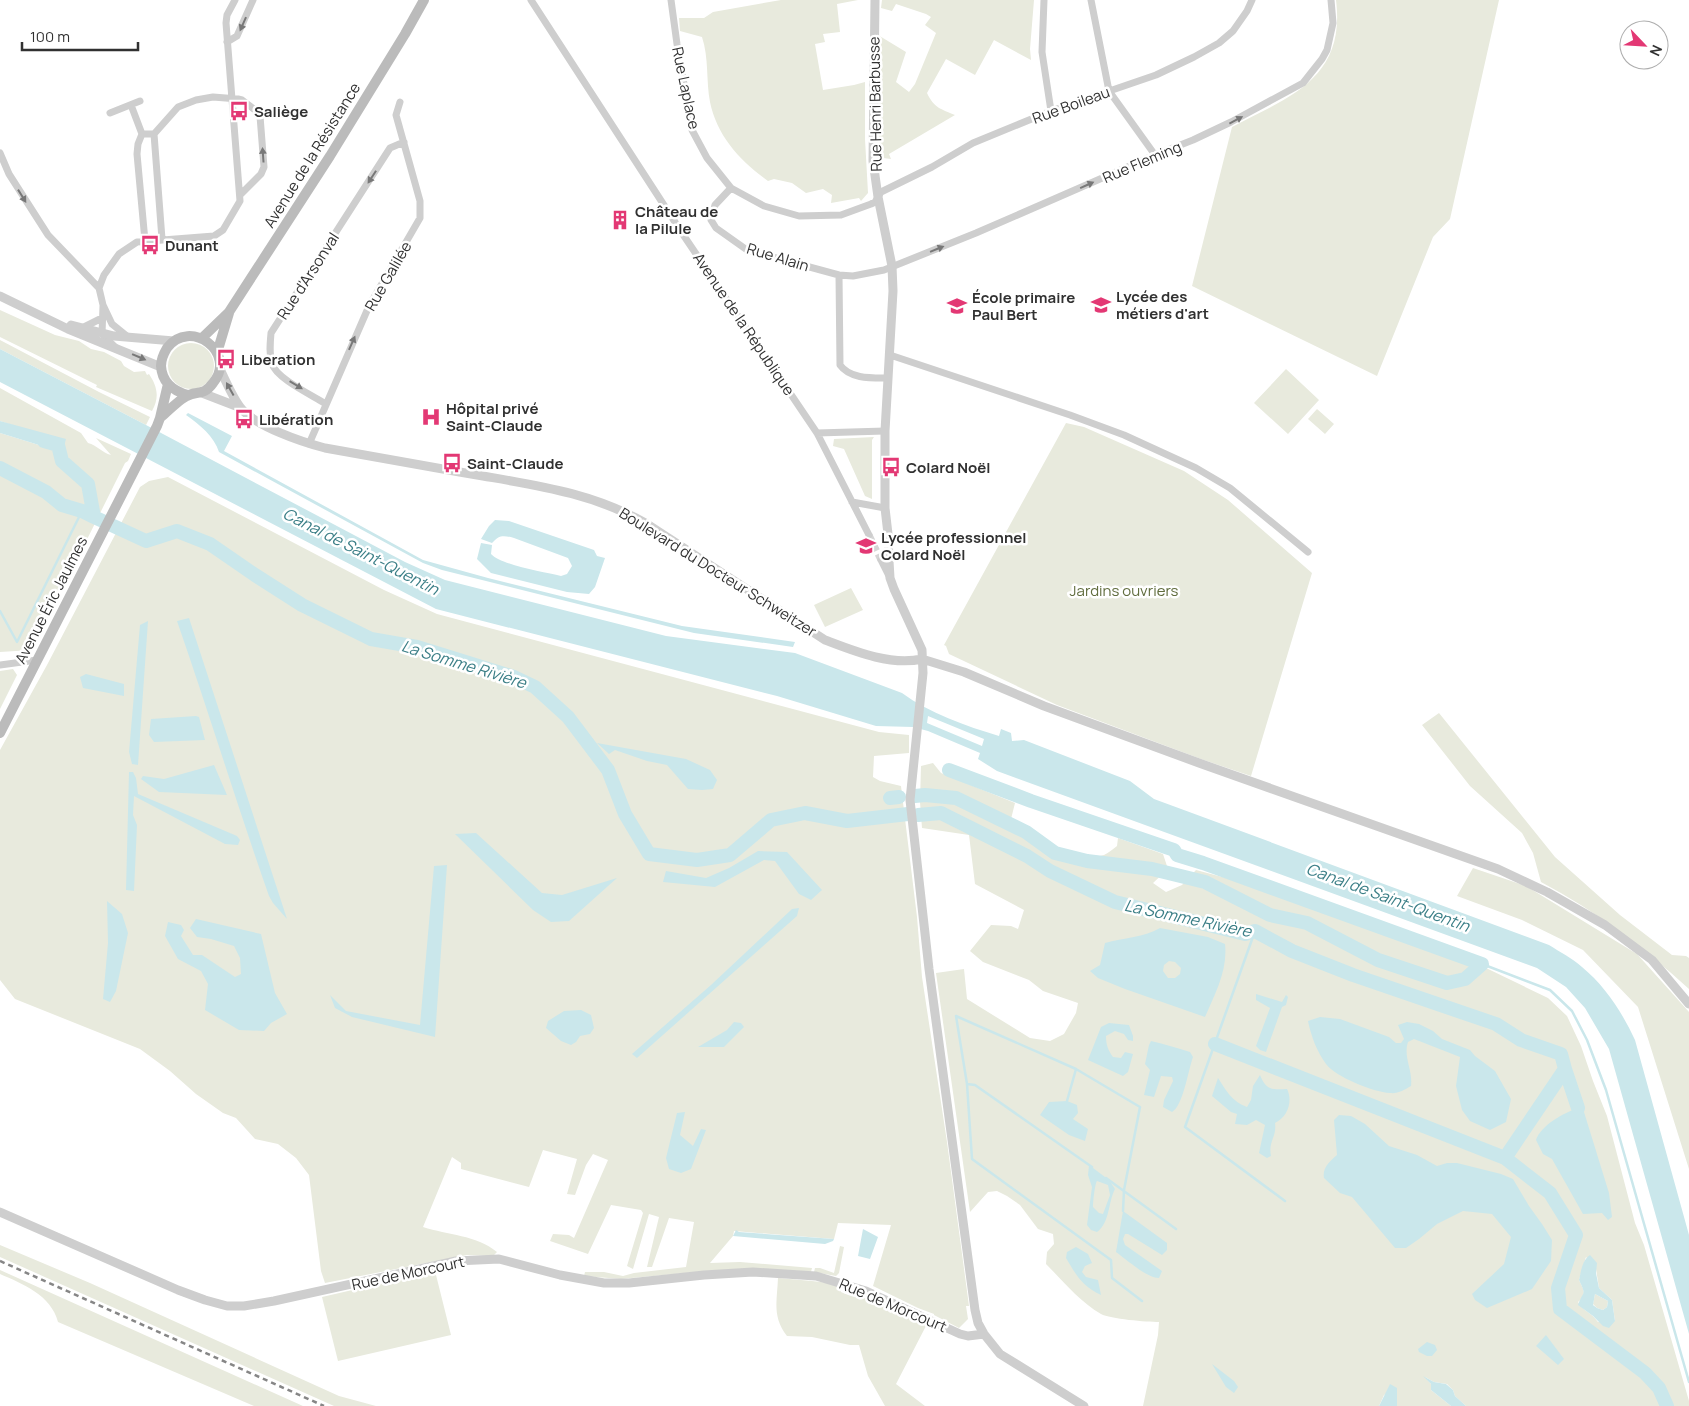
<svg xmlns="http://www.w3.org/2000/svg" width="1689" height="1406" font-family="Manrope,sans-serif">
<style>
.green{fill:#e8eadd;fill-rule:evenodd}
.water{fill:#cae7eb;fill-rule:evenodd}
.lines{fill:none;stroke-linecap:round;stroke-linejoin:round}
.stream{stroke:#cae7eb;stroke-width:2.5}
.river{stroke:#cae7eb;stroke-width:14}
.minor-tunnel{stroke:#d6d6d6;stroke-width:7;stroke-dasharray:7 3.5;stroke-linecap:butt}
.tertiary-tunnel{stroke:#d6d6d6;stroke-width:9;stroke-dasharray:9 4.5;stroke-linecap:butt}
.minor{stroke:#cecece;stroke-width:7}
.tertiary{stroke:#cecece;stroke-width:9}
.secondary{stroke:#bbb;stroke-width:10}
.rail{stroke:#868686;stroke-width:2.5;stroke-dasharray:5 4;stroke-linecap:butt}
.oneway{fill:#787878}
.labels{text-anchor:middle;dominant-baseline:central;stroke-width:5;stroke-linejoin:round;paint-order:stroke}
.street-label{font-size:15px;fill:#313131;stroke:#fff}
.poi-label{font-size:15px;font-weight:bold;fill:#313131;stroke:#fff;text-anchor:start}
.park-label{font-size:15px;fill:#616d3e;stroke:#fff}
.water-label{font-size:16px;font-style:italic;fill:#3a7e86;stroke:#fff}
</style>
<rect width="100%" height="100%" fill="#fff"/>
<path class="green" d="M781,0H858L837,4L840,32L823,34L825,42L815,44L823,90L854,85L865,82V139L868,193L861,201L859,198L831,203L832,195L823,189L806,193L792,183L774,179L768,181C740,161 717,136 710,102C706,81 709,58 702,37L680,31L679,18H704L713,12Z
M882,0H1034L1030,49L1031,60L994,40L975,75L946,59L927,93C934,108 941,109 955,115L889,154L891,159L883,158L877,152L878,35L906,52L896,82L909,92L915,84L936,33L925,25L931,17L926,14L896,4L892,11L881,8Z
M1336,0H1499L1450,219L1433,237L1377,376L1192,286L1232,127C1289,97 1346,79 1336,0Z
M0,310L55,335L79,341L91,349L104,352L121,361L124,366L134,372L145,371L147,375L149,374C157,386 160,397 152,411L96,387L97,385L0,337Z
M0,340L99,392L150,417L146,425L0,349Z
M168 366a23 23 0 1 1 46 0a23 23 0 1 1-46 0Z
M1286,369L1319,400L1288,434L1254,403Z
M0,388L81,433L88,443C97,445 102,453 111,455L96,438L131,454L128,461L125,463L32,650L0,652V433L55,450L18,427L0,421Z
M1317,409L1334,424L1325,434L1308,419Z
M1066,423L1084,427L1184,471L1228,500L1312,573L1251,776L1201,759L1057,705L949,654L946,646L944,645Z
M874,437L872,440V499L865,496L844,449L833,446L834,439Z
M168,477L384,590L437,614L879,732L909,735V753L874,756L873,777L880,781L901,786L917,917L922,977L947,1142L969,1306H966L968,1319L959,1328L934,1315V1314L918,1308L873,1286L891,1225L838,1223L834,1239L734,1231L733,1236L710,1263L740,1262L812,1268L811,1272L707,1271L621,1279L584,1276L585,1272H604L623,1276L634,1273L686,1267L694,1222L669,1218L652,1267H647L659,1217L649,1214L633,1269L627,1266L643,1213L641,1210L611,1205L588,1254L550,1241L553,1234L569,1235L574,1238L608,1160L593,1154L586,1165L575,1195L567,1194L577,1159L543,1150L529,1187L461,1169V1163L452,1157L423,1227C448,1235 476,1235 497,1252L493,1256L467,1255L325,1283L321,1271L309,1175L296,1158L278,1144L255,1139L236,1118L223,1113L196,1094L170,1071L140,1049L15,999L0,980V750L47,665L140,487L149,481Z
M851,588L863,610L825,627L814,605Z
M13,669L17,675L0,709V671Z
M1439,713L1555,857L1620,915L1672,955L1686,956L1689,958V989C1643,947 1596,911 1541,882L1533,853L1522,833L1470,786L1422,725Z
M933,763L941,773L1015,803L1011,819C1037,834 1072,864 1104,855C1108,853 1113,849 1117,846L1118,838L1163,854L1168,869L1153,883L1166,892L1182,885L1196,870L1256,886L1486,968L1548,998L1567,1016L1581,1046L1593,1081L1607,1116L1635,1223L1644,1245L1689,1401V1406H1466L1455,1396L1453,1390L1447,1384L1434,1382L1425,1377L1431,1384V1390L1451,1406H1397V1388L1384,1395L1379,1406H1143L1158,1335L1159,1322C1147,1322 1110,1319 1101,1314C1080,1302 1063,1281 1046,1264L1047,1252L1054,1244L1053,1234L1038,1229L1020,1205L1007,1196L997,1191L988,1192L970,1212L936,973L964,969L967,999L1030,1038L1050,1041L1064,1034L1076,1013L1078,1003L1043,991L1029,980L983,962L970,951L991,925L1011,926L1018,929L1024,910L975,884L969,835L922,828L920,802L921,766ZM1586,1257L1596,1269L1599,1288L1612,1300L1615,1321L1598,1322C1592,1313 1583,1311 1578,1302C1588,1294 1583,1289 1579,1280Z
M1473,868L1526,886L1637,954L1689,1012V1169L1638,1007L1583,950L1522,920L1457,896Z
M0,1245L90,1283L339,1396L376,1406H334L0,1257Z
M840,1246L844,1247L839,1273L836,1276L814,1272L815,1268H820L834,1273Z
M0,1270L303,1406H254L58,1322C51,1295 23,1284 0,1274Z
M435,1271L451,1335L338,1361L322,1297Z
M778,1278L812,1281L829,1283L840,1288L841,1292C852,1298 858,1294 870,1297L927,1324L896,1384L925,1406H885L868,1376L859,1345H850L812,1337L787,1336C772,1317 777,1301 778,1278Z
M1595,1294L1608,1301L1607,1307L1603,1310L1597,1308L1593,1304Z"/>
<path class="water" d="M0,349L146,425L405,562L445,580L666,636L795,653L902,693C929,713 966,726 999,736L1001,729L1011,733L1012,741L1024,740L1130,781L1154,799L1549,945C1560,952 1572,958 1582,967C1605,986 1622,1012 1635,1040L1689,1235V1334L1609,1049L1585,1008L1566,987L1537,968L997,771L978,759L980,753L928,731L913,727L876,726L777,696L436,609L0,382ZM928,716L984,739L982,746L927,723Z
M188,413L232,436L224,451L423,560L488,578L682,626L795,642L793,647L694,633L442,570L423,563L219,452C214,436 200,425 186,415Z
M0,421L66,439L64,447L55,450L0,433Z
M495,520L509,521L594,550L597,556L605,558L595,587L589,594L567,592L491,573L477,559L481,543L492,545L491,554C501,565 544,572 561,576L567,574L572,566L568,558L514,538C503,535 499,535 492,543L481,539L489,526Z
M189,618L287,919L273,903L269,896C237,805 209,713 177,621Z
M148,621L138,765L132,764L129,752L140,625Z
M86,674L124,684V696L83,688L80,677Z
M196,716L199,717L205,740L154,742L149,735L151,719Z
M597,743L686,759L710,770L717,780L713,789L702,790L688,789L667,765L647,761L615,750L609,754Z
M214,765L227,795L159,792L141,779L143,776L164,779Z
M129,772H133L136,778L138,794L237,836L240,840L238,845L225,844L134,796L133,815L137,825L134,891L126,890Z
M476,833L542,893L562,895L617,878L569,921L551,922L533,910L455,834Z
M758,851L787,852L822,890L811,900L799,894L775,861L764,860L715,887L663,882L666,871L706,878L729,868Z
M447,865L435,1037L352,1017L335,1008L330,995L346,1011L420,1025L434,866Z
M107,901L122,914L128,933L116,991L110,1002L103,999L108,943Z
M799,908L797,916L637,1058L632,1054L711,985L792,909Z
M196,919L261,934L275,993L287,1014L271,1023L264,1031L239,1030L205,1010L208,984L201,971L178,959L165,936L168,922L181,925L184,930L181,936L193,955H202L235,977L241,974L240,958L234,946L211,939L197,937L190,928Z
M1160,928L1208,937L1225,944C1228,970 1215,994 1205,1017L1125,989L1098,978L1090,971L1100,965L1105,943C1123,938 1145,937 1160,928ZM1169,961L1175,962L1181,968L1180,974L1175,978H1168L1163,971L1164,965Z
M1256,994L1282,1002L1286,995L1288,997L1286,1005L1282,1007L1266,1052L1260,1050L1256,1046L1270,1008L1256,1000Z
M581,1010L591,1015L594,1028L590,1034L580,1036L576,1042L571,1045L561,1041L546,1028L548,1021L564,1011Z
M1320,1017L1340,1019L1389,1037L1396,1043H1401L1404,1039L1398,1025L1407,1022L1419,1024L1433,1031L1442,1039L1470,1050L1475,1056L1495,1071L1511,1099L1506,1122L1490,1130L1470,1121L1462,1110L1456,1086L1460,1057L1414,1039L1408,1042C1403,1057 1413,1070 1411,1086C1404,1090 1398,1094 1390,1093C1373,1092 1336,1077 1326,1064C1317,1052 1311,1036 1308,1021Z
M734,1022L741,1023L744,1027L724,1047H698L727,1030Z
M1109,1023L1129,1025L1133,1036V1041L1128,1040L1124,1034L1115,1031L1106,1036C1106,1045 1108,1050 1113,1057L1121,1058L1125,1052L1133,1054L1128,1072L1123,1076L1088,1060L1101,1027Z
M1151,1041C1165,1044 1177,1048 1190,1052L1193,1057C1188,1071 1183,1106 1172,1112L1163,1107L1164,1100L1173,1081L1172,1077L1161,1076L1154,1097L1144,1095L1150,1070L1145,1064L1149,1045Z
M1260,1075C1266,1090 1272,1090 1287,1089C1293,1101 1288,1117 1275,1123C1277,1137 1268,1141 1271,1156L1267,1158L1259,1153L1265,1125L1256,1120L1247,1125L1235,1124L1237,1114L1231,1112L1212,1096L1218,1078C1226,1090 1232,1102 1247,1107L1251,1100L1253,1086Z
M1067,1101L1077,1105L1078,1113L1073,1119L1088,1129L1085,1141L1069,1135L1040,1115L1049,1102Z
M1578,1108L1584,1112L1609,1193L1612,1217L1608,1220L1602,1213L1583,1214L1552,1159L1543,1154L1536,1140C1541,1125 1564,1113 1578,1108Z
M685,1112L680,1135L693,1146L701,1129L706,1130L691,1169L681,1173L669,1169L666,1158L677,1113Z
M1339,1115L1351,1116L1365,1124L1389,1146L1417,1155L1437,1166L1447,1163H1457L1501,1174L1513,1179L1529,1206L1542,1224L1552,1240L1551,1261L1532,1289L1487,1308L1475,1300L1472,1294L1504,1264L1511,1237L1492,1214L1463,1211L1437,1224L1419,1239L1406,1248H1395L1352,1197L1340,1193L1324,1178C1322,1168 1330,1161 1337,1155L1334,1120Z
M1089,1165L1109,1180L1115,1189C1108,1202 1110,1223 1097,1232L1091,1230L1087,1225L1092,1187L1088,1175ZM1097,1181L1108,1185L1110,1195L1103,1214L1099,1213L1093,1207C1093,1202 1095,1183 1097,1181Z
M1123,1211L1167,1243V1250L1162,1255L1128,1234H1125L1123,1239L1125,1245L1162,1271L1159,1278C1147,1278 1127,1260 1116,1252Z
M863,1229L878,1237L870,1259L858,1256Z
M736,1230L739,1232L834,1239L833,1241L825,1244L733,1236Z
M1076,1247L1088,1254L1092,1263L1085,1266L1082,1272L1086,1277L1098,1280L1101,1295C1082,1286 1076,1275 1066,1258L1067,1252Z
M1590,1255L1597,1263L1596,1273L1599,1288L1612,1300L1615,1321L1609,1328L1603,1326L1593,1316L1578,1305C1583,1290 1587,1297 1579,1280C1581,1272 1582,1260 1590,1255ZM1595,1294L1608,1301L1607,1307L1603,1310L1597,1308L1593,1305Z
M1546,1335L1564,1359L1558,1365L1536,1346Z
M1427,1342L1435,1345L1437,1350L1432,1356H1427L1419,1352L1418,1349Z
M1212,1364L1234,1381L1238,1387L1234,1393L1226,1387Z
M1423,1376L1434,1382L1446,1384L1453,1390L1455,1396L1466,1406H1451L1431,1390V1384Z
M1390,1384L1397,1388V1406H1379Z"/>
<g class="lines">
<path class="stream" d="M0,611L17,642L82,511
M1255,931L1185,1127L1285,1201
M1482,964L1550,990L1572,1011L1587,1040L1606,1090L1689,1382
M967,1084L956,1016L1076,1069
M1067,1101L1076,1069L1140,1107L1124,1190L1123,1211
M1092,1167L975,1085L967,1084L972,1159L1111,1260L1112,1278L1142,1301
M1106,1178L1176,1229"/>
<path class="river" d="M44,441L58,445L62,461L88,484L94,517L146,541L177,531L210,544L255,575L302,605L371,639L417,647L514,677L535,687L568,717L608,770L625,814L649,854L697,860L730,855L771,820L805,813L847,821L908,814
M0,468L46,492L62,505L82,511L94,517
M915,796L925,795L956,798L1026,832L1055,853L1087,861L1152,869L1205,882L1270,915L1307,923L1378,960L1447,983L1465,979L1482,964L1203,863L1177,855L1174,850L1031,801L949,770
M890,798L899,797
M918,815L941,813L1027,856L1050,871L1115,902L1245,934L1255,931L1292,951L1353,975L1496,1024L1521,1040L1561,1054L1565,1069L1505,1158L1550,1193L1576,1235L1558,1288L1560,1309L1645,1373L1659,1388L1667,1406
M1215,1044L1505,1158
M1565,1069L1578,1108"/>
<path class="minor-tunnel" d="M869,535L881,560"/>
<path class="tertiary-tunnel" d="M888,534L889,561"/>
<path class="minor" d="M531,0L684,236L817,433L869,535
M671,0L677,44L692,130L707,158L731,188L764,206L799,216L841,215L871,204L875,202L881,192L932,167L973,143L1051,111L1156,75L1194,57L1219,43L1233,31L1247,11L1252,0
M1044,0L1042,52L1051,111
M1091,0L1109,91L1155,155
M227,42L237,36L253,0
M131,105L142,134
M110,113L140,101
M154,134L178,107L196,100L213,97L238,99L242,100L255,110L260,116L264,167L261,174L240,195
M0,153L9,174L48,235L99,288
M731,188L715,205L711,220L716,228L747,250L839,275L853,276L884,270L976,233L1155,155L1193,140L1231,122L1303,83L1322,59L1327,50L1333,23L1331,0
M145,241L137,154L138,144L142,134H154L162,239
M839,275L840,365C850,379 871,378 887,378
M103,306L102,334L115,347
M82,328L102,318
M128,337L112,324L103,305L99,288L104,275L119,254L137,242L214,236L223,230L240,201L226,23L227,15L235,0
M889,358L893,356L1070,415L1124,435L1196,468L1230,488L1308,552
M326,404C312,395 277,379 272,364C269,354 270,344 271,333L390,148L404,142
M817,433L885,431
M309,444L369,306L420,218V201L396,115L400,102
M852,502L885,508
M881,560L889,576
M0,665L37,660"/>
<path class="tertiary" d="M875,0L873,161L878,197L892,266L893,291L885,431V508L888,534
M0,296L68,329L161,367
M71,325L114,336L174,341
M220,369C226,382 232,396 240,407C254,426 302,442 325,448C377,457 430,467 483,476C541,486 595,494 647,524L825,640C854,651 890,666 922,659
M202,393L241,408
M889,561L890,578L894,589L922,650L923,673L910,800L929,969L975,1310L978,1323L984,1334L1000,1354L1084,1406
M922,659L964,672L1044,706L1199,763L1498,869L1547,892L1605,925L1652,960L1689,1004
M0,1212L178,1290L205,1300L227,1306H244L274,1301L456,1261L499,1259L560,1275L604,1283H629L704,1275L753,1272L816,1276L866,1291L960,1334L968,1336L984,1334"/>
<path class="secondary" d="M202,338L229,312L330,156L405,34L424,0
M217,353L229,313
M160,418C167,412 180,399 187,396C196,390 203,397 213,383C238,353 190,317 167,348C164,353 161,359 161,366C162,382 173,391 188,395
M0,733L157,426L160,418L168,384"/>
<path class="rail" d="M0,1261L324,1406"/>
</g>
<defs><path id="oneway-solid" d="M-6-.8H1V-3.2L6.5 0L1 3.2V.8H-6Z" transform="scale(1.25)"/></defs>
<g class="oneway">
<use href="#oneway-solid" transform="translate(243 24) rotate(114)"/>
<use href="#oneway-solid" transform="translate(1236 120) rotate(-28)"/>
<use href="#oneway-solid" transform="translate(263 155) rotate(-94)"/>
<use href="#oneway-solid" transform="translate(372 177) rotate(123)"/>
<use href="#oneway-solid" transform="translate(1087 185) rotate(-24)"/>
<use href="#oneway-solid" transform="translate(22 196) rotate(58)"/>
<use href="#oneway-solid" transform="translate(937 249) rotate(-22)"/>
<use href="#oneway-solid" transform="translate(352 343) rotate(-66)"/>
<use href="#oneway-solid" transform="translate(139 357) rotate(23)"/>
<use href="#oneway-solid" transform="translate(296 385) rotate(31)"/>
<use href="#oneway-solid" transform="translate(230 389) rotate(-119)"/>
</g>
<defs>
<symbol id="bus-bare" viewBox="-9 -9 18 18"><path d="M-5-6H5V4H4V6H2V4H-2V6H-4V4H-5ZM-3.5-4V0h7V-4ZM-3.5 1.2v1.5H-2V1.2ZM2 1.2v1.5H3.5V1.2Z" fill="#e33874" stroke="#fff" stroke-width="2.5" paint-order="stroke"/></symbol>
<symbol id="building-bare" viewBox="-9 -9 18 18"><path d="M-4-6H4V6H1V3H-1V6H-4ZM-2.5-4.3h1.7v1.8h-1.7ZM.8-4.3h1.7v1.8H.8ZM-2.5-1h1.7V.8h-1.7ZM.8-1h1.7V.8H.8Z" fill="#e33874" stroke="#fff" stroke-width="2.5" paint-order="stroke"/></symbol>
<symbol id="school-bare" viewBox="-9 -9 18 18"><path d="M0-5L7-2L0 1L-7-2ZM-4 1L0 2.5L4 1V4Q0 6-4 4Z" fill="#e33874" stroke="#fff" stroke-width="2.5" paint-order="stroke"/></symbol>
<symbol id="hospital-bare" viewBox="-9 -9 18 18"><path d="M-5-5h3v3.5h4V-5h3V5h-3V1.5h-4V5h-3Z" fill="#e33874" stroke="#fff" stroke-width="2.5" paint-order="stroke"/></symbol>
</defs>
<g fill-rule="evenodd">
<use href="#bus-bare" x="225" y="97" width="28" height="28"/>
<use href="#building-bare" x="606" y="206" width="28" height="28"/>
<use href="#bus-bare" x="136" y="231" width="28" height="28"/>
<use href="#school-bare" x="1087" y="291" width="28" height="28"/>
<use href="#school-bare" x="943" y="292" width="28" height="28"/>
<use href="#bus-bare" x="212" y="345" width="28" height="28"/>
<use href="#hospital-bare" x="417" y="403" width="28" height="28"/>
<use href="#bus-bare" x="230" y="405" width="28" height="28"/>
<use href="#bus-bare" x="438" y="449" width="28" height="28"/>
<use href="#bus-bare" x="877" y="453" width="28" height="28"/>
<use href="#school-bare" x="852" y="532" width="28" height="28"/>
</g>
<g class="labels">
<g class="street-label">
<text transform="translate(686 88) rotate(78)">Rue Laplace</text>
<text transform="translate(875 104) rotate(-91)">Rue Henri Barbusse</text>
<text transform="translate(1071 105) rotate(-20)">Rue Boileau</text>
<text transform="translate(312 155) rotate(-58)">Avenue de la Résistance</text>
<text transform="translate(1142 162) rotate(-23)">Rue Fleming</text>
<text transform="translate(778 257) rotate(17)">Rue Alain</text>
<text transform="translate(308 276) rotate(-57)">Rue d'Arsonval</text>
<text transform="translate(388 276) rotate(-60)">Rue Galilée</text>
<text transform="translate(744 324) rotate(56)">Avenue de la République</text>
<text transform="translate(718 572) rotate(32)">Boulevard du Docteur Schweitzer</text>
<text transform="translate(51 600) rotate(-63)">Avenue Éric Jaulmes</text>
<text transform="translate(408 1273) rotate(-12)">Rue de Morcourt</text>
<text transform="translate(893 1305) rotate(23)">Rue de Morcourt</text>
</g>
<g class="poi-label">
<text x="254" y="111">Saliège</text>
<text x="635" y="211">Château de<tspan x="635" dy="17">la Pilule</tspan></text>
<text x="165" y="245">Dunant</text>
<text x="1116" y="296">Lycée des<tspan x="1116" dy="17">métiers d'art</tspan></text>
<text x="972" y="297">École primaire<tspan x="972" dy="17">Paul Bert</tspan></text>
<text x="241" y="359">Liberation</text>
<text x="446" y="408">Hôpital privé<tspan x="446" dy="17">Saint-Claude</tspan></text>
<text x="259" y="419">Libération</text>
<text x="467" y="463">Saint-Claude</text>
<text x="906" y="467">Colard Noël</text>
<text x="881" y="537">Lycée professionnel<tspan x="881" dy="17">Colard Noël</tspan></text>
</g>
<g class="park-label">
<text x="1124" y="590">Jardins ouvriers</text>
</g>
<g class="water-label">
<text transform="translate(361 551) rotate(27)">Canal de Saint-Quentin</text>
<text transform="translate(464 664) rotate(17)">La Somme Rivière</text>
<text transform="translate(1388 897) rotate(20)">Canal de Saint-Quentin</text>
<text transform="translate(1188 918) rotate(12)">La Somme Rivière</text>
</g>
</g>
<g transform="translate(1644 45) rotate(115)"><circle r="24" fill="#ffffff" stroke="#adadad"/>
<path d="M0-4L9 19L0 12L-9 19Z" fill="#e33874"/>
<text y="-8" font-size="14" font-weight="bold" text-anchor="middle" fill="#313131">N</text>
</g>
<path d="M22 42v8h116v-8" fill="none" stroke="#313131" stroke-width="2.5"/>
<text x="30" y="42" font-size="15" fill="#313131" stroke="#ffffff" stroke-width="4" paint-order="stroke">100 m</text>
</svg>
